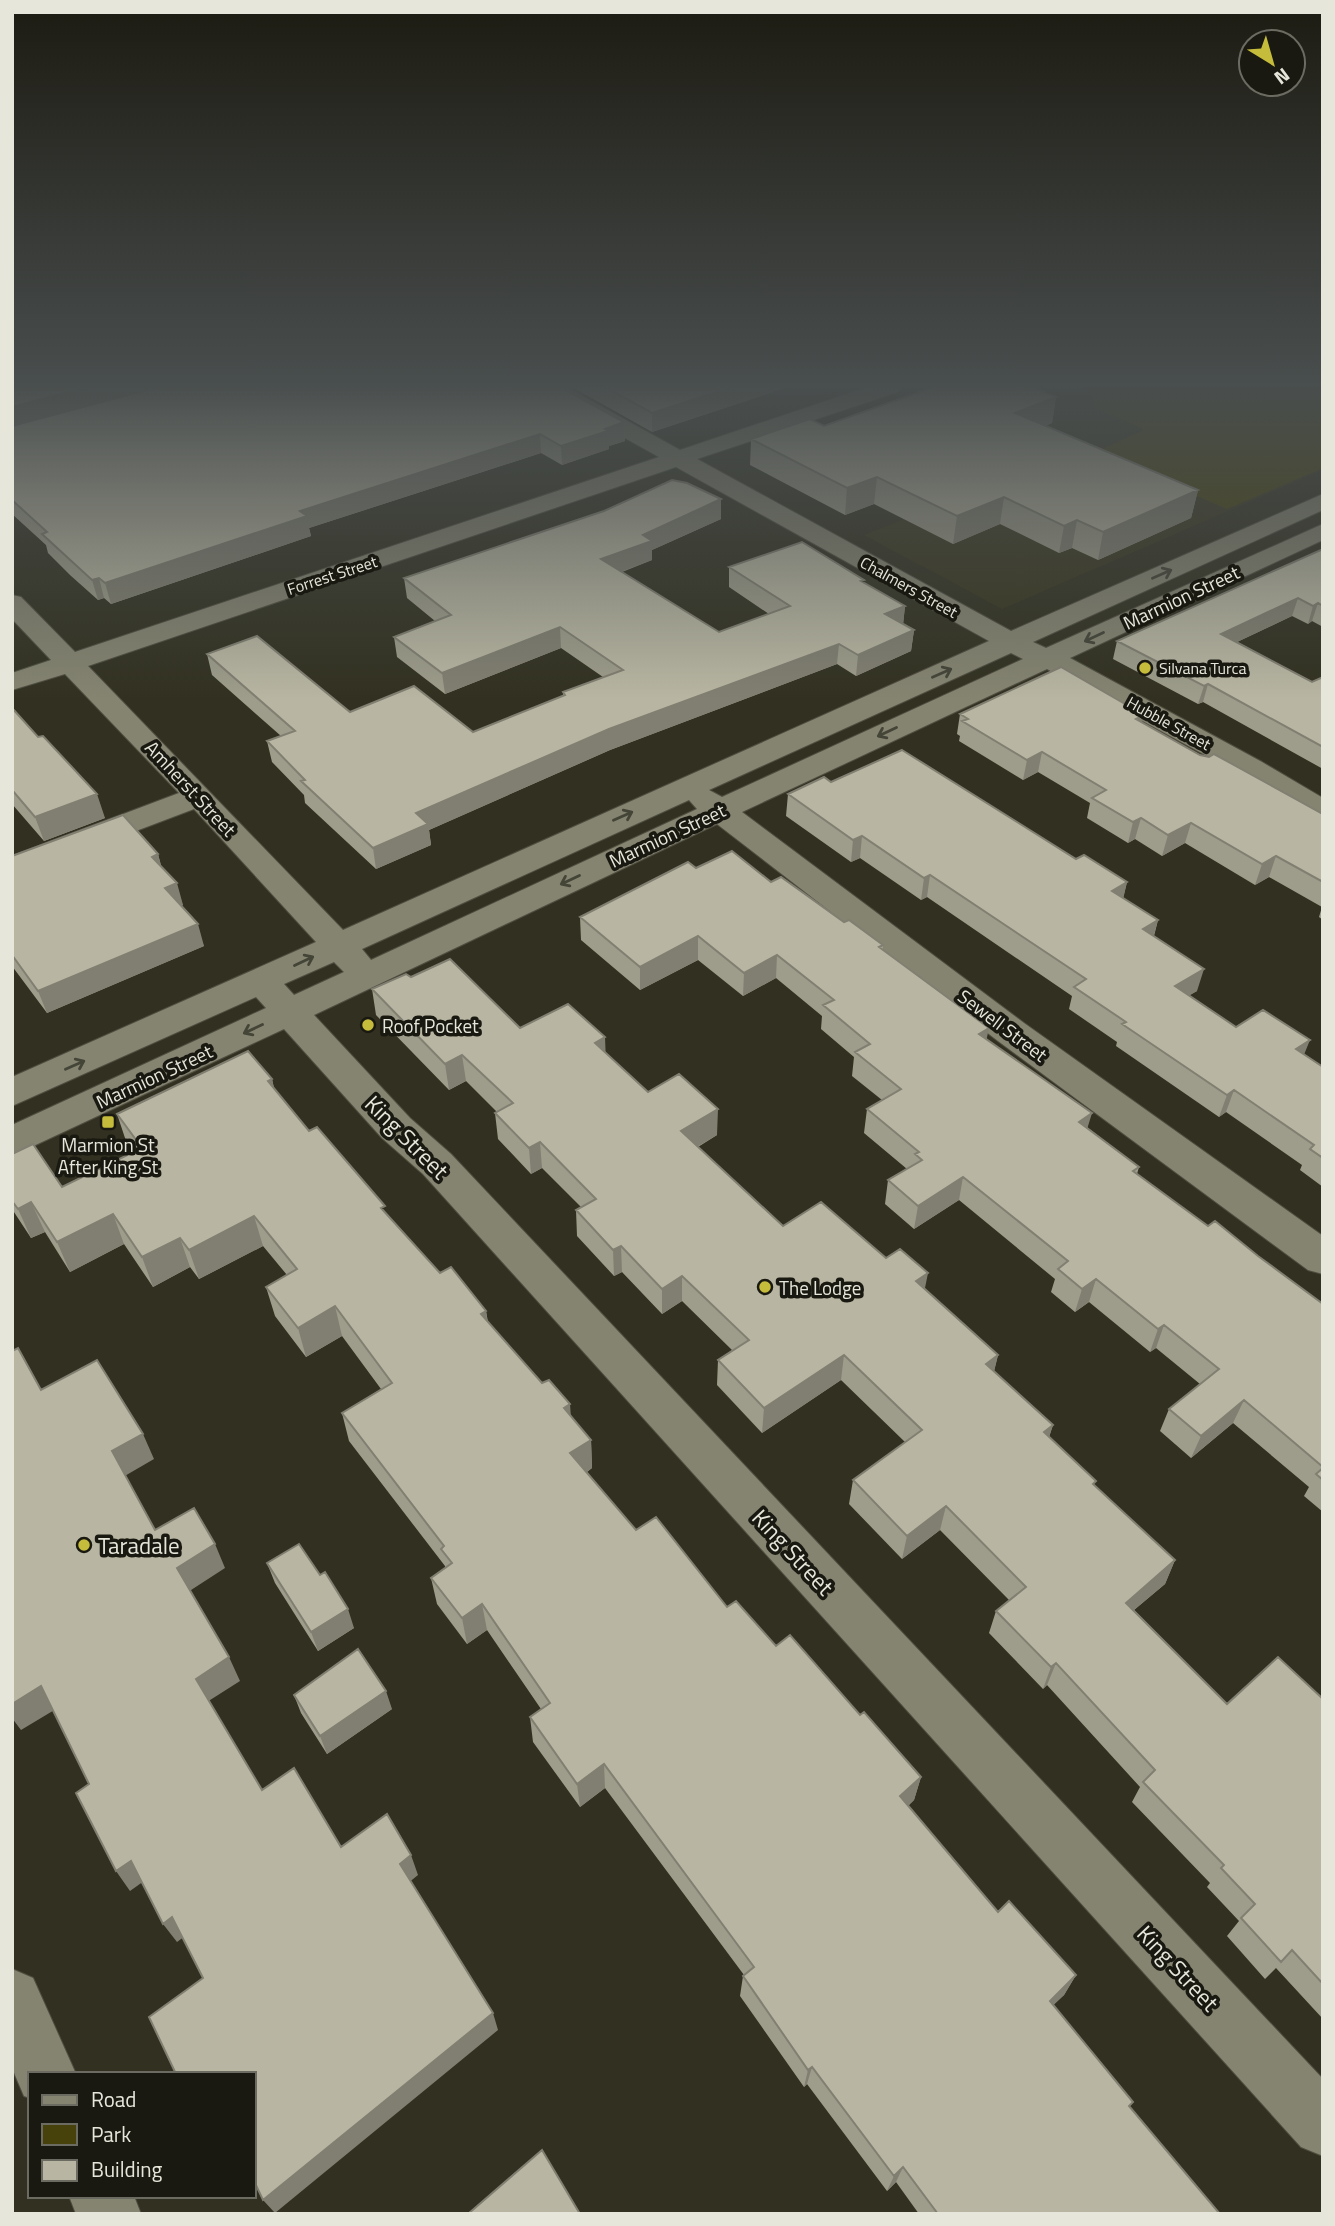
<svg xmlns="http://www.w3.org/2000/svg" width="1335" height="2226" font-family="'Titillium Web',sans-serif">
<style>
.built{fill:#393720}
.green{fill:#47420c}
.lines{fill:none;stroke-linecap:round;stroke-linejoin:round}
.minor-casing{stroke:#4f4e40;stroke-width:2}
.minor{fill:#858471;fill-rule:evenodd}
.wall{fill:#9e9d8b}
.shaded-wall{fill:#817f71}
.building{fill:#b8b6a2;stroke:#817f71;stroke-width:2}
.oneway{stroke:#444437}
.poi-dot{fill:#c6bc3c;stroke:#191911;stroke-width:2.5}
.labels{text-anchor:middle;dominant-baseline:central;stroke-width:7;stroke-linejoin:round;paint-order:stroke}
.far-street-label{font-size:16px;fill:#e6e6db;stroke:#191911}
.far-poi-label{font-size:16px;fill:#e6e6db;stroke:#191911;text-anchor:start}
.street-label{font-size:19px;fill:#e6e6db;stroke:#191911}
.poi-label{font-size:19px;fill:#e6e6db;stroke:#191911;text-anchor:start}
.near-street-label{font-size:23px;fill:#e6e6db;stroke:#191911}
.near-poi-label{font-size:23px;fill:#e6e6db;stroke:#191911;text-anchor:start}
</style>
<rect width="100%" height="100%" fill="#323121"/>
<path class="built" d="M972,387H1323V470L1002,609L864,535L948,501Z"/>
<path class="green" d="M1084,387H1323V468L1227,509L1096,452L1144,430L1096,408L1090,392Z"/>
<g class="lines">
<defs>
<path id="minor" d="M539,387H566L680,450L868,387H901L898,392L697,459L1011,631L1323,494V510L1033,642L1046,648L1323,524V540L1070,658L1262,762L1323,798V821L1312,819L1240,774L1047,669L742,812L1024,1023L1323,1236V1274L1308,1270L998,1041L717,824L314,1015L410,1118L451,1154L1323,2079V2156L1301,2147L423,1174L382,1138L284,1029L12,1156V1125L266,1008L256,997L12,1106V1077L316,942L194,809L12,878V856L179,793L65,674L12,690V673L51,660L12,619V595L21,597L75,652L659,457L542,392ZM676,467L989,641L343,930L88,666ZM1011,653L1023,659L722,797L709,790ZM689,800L697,809L371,960L362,949ZM334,962L344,972L294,995L284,984Z
M12,1969L33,1978L76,2074H30V2098L24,2096L12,2068Z
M69,2196H134L141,2214H76Z"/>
</defs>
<use href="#minor" class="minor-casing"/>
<use href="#minor" class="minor"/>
</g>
<path class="wall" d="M12,387L624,422L625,441L609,446V449L562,465L541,453L309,528L311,536L111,604L104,598L98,600L70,575L48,553L46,545L12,514Z
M572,387H788L652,432Z
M1056,397L1052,423L1045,426L1198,490L1191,518L1098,560L1072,548L1059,553L1000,524L953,544L874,504L845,515L750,465L751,439L824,426Z
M721,499V519L652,550V560L622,572L719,632L769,614L729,587V567L864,583L905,606L903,624L914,630L911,651L856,676L837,664L610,750L429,830L431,845L376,869L305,803L304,795L272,762L267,741L281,736L212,675L207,654L350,712L473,732L563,696V692L603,677L561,648L445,694L397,657L394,637L435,621L407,598L404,578Z
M1323,549V627L1312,621L1308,624L1292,616L1237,642L1312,682L1323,677V769L1203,702L1198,704L1113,659L1117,641Z
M12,708L105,818L44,841L12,804Z
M960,714L1142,723L1200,755L1323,814V920L1319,917L1322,907L1269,877L1255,885L1185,843L1162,856L1135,839L1128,843L1087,818L1090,803L1038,772L1023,780L959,741L960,736L957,734Z
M831,782L1076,859L1127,882L1123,898L1158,920L1154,936L1197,991L1189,995L1236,1027L1304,1054L1323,1067V1187L1300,1170L1302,1165L1226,1112L1219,1117L1116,1046L1117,1042L1069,1009L1072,996L927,897L921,900L860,858L851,862L786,816L788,794Z
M158,854L161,866L183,905L181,906L204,946L47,1013L12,966V856Z
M696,868L771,882L883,945V950L987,1039L1088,1128L1139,1167L1137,1174L1208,1226L1258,1256L1323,1304V1512L1304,1496L1309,1487L1233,1423L1191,1458L1160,1431L1169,1409L1200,1384L1156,1348L1150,1352L1089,1302L1075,1312L1051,1292L1055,1279L959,1200L914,1229L885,1204L888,1180L907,1169L864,1133L867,1109L882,1100L852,1076L854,1057L821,1029L822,1016L776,978L743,996L698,960L640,990L581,940L580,917Z
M411,977L520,1028L606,1053L648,1092L717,1135L698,1147L783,1226L886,1258L925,1289L998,1355L994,1371L1053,1425L1049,1437L1095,1486L1175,1560L1165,1584L1134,1610L1227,1704L1323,1699V2019L1276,1968L1265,1979L1227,1936L1239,1921L1207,1887L1210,1883L1132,1802L1140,1787L1047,1685L1043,1689L989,1633L996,1611L1009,1600L940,1530L902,1559L849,1504L853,1480L905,1442L841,1380L762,1433L717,1385L718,1360L732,1350L682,1301L662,1314L622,1272L614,1276L577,1236L576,1210L581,1207L542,1168L531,1174L498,1139L495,1113L497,1112L466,1081L449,1090L376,1015L372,989Z
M272,1079L274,1089L309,1131L440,1273L486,1311L488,1322L591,1440L592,1468L587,1472L636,1530L727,1607L860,1715L921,1777L914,1800L908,1806L998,1912L1076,1975L1064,1995L1053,2005L1130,2107L1220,2214H919L896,2182L887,2191L807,2084L804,2087L740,1996L743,1976L744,1975L605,1788L580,1807L533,1742L530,1717L541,1709L487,1630L467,1644L437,1604L431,1578L445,1568V1566L349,1441L342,1413L381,1389L342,1336L306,1357L275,1316L266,1287L287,1275L263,1246L199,1279L190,1267L153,1287L124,1244L70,1272L45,1232L31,1238L12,1209V1154L62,1187L134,1152L127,1144L117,1114Z
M267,1563L354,1628L318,1651L275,1583Z
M294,1695L392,1709L327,1754L301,1713Z"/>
<path class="shaded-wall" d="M86,387H158L12,427V407Z
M732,387H788L652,432V413Z
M1056,397L1052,423L1011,439L1015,413Z
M624,422L625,441L609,446V449L562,465L561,446L605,429Z
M540,434L541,453L309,528L311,536L111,604L105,583L300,511Z
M877,477L874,504L845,515L847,488Z
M1198,490L1191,518L1098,560L1103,532Z
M1004,497L1000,524L953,544L957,516Z
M721,499V519L652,550V560L602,579L601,559L643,535Z
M1077,520L1072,548L1059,553L1064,526Z
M99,578L104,598L98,600L92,580Z
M1298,598L1292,616L1216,652L1221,634Z
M1318,603L1312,621L1308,624L1313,606Z
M905,606L903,626L885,614Z
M560,627L561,648L445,694L442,673Z
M914,630L911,651L856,676L858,655Z
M839,644L837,664L610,750L429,830L431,845L376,869L373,848L416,813L609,729Z
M1208,684L1203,702L1198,704L1204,686Z
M1144,715L1139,735L1136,719Z
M1042,752L1038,772L1023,780L1027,760Z
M97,794L105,818L44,841L35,817Z
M1141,818L1135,839L1128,843L1133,822Z
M1191,823L1185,843L1162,856L1168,835Z
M862,836L860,858L851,862L853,840Z
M158,854L164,876L152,857Z
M1276,856L1269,877L1255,885L1262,864Z
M930,875L927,897L921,900L924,878Z
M1127,882L1122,904L1112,891Z
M177,883L183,905L171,910L165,888Z
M1158,920L1152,942L1143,929Z
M198,924L204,946L47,1013L38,991Z
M698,936V960L640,990V967Z
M777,955L776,978L743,996L744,973Z
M1204,969L1197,991L1169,1008L1175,986Z
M989,1028L984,1051L979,1034Z
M605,1037L606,1063L595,1043Z
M1310,1040L1301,1062L1296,1049Z
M462,1055L466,1081L449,1090L445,1064Z
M272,1079L279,1109L268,1081Z
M1234,1090L1226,1112L1219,1117L1227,1095Z
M718,1109L717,1135L680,1157L681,1131Z
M1092,1113L1085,1136L1079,1122Z
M540,1142L542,1168L531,1174L529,1148Z
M963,1177L959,1200L914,1229L918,1206Z
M31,1202L45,1232L31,1238L18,1209Z
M113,1214L124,1244L70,1272L57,1242Z
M254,1216L263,1246L199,1279L189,1250Z
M180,1238L190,1267L153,1287L142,1257Z
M621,1246L622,1272L614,1276L613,1250Z
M928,1273L923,1298L916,1281Z
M682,1276V1301L662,1314V1289Z
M1096,1279L1089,1302L1075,1312L1082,1289Z
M335,1306L342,1336L306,1357L298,1328Z
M486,1311L490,1340L481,1314Z
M1164,1325L1156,1348L1150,1352L1158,1329Z
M844,1355L841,1380L762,1433L764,1408Z
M998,1355L992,1380L986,1364Z
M1244,1400L1233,1423L1191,1458L1201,1436Z
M570,1404L572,1432L564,1408Z
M1053,1425L1045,1449L1044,1432Z
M143,1434L154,1459L123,1477L112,1451Z
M591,1440L592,1468L573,1481L570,1453Z
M946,1506L940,1530L902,1559L907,1536Z
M215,1544L225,1568L188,1592L177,1568Z
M1175,1560L1165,1584L1116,1625L1126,1603Z
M482,1604L487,1630L467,1644L462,1618Z
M348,1609L354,1628L318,1651L311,1632Z
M229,1657L240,1681L207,1702L196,1679Z
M1056,1663L1047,1685L1043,1689L1051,1667Z
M41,1686L56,1709L21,1730L12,1718V1704Z
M386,1691L392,1709L327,1754L320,1736Z
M604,1764L605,1788L580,1807L577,1784Z
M921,1777L914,1800L893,1819L900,1796Z
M411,1855L418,1875L407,1884L400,1864Z
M131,1861L144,1881L130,1891L116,1871Z
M172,1917L185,1936L177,1942L163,1924Z
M1076,1975L1064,1995L1038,2020L1050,2001Z
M493,2013L498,2030L275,2213L263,2200Z
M812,2067L807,2084L804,2087L808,2070Z
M903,2167L896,2182L887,2191L894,2176Z"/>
<path class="building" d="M12,387H86L12,407Z
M158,387H560L624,422L605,429L608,431L561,446L540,434L300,511L307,516L105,583L99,578L92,580L42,534L47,532L12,500V426Z
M605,387H732L652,413Z
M933,387H1032L1056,397L1015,413L1198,490L1103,532L1077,520L1064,526L1004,497L957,516L877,477L847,488L751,439L810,419L824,426Z
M672,480L687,483L721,499L643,535L652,541L601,559L719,632L790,606L729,567L802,542L864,580L861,581L905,606L885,614L914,630L858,655L839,644L609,729L416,813L428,824L373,848L301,781L305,780L267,741L295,731L207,654L257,636L350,712L414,686L473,732L565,695L563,692L623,670L560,627L442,673L394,637L451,615L404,578L604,511Z
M1323,549V606L1318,603L1313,606L1298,598L1221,634L1312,682L1323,677V747L1208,684L1204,686L1117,641Z
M1061,667L1144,715L1136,719L1200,755L1209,757L1214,754L1323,814V882L1276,856L1262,864L1191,823L1168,835L1141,818L1133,822L1092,798L1106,790L1042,752L1027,760L962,721L968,719L960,714Z
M12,708L38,737L43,736L97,794L35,817L12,790Z
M902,750L1076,859L1084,855L1127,882L1112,891L1158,920L1143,929L1204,969L1175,986L1236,1027L1263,1010L1310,1040L1296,1049L1323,1067V1158L1310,1149L1314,1145L1234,1090L1227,1095L1122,1024L1126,1022L1074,987L1086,979L930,875L924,878L862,836L853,840L788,794L824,777L831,782Z
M123,815L158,854L152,857L177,883L165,888L198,924L38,991L12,955V856Z
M732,851L771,882L781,877L844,922L849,920L883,945L879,947L989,1028L979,1034L1092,1113L1079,1122L1139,1167L1133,1171L1208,1226L1215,1221L1258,1256L1323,1304V1467L1244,1400L1201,1436L1169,1409L1219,1369L1164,1325L1158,1329L1096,1279L1082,1289L1058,1269L1068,1261L963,1177L918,1206L888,1180L922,1160L915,1154L919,1152L867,1109L901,1089L855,1052L870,1044L823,1005L834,1000L777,955L744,973L698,936L640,967L580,917L688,862L696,868Z
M450,959L520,1028L568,1004L605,1037L595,1043L648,1092L679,1074L718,1109L681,1131L783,1226L821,1202L886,1258L900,1249L928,1273L916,1281L998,1355L986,1364L1053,1425L1044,1432L1096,1481L1093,1484L1175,1560L1126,1603L1227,1704L1278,1657L1323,1699V1984L1292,1950L1281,1962L1241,1918L1255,1904L1221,1868L1224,1865L1143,1782L1155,1770L1056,1663L1051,1667L996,1611L1026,1587L946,1506L907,1536L853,1480L922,1430L844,1355L764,1408L718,1360L749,1340L682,1276L662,1289L621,1246L613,1250L576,1210L596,1199L540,1142L529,1148L495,1113L513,1103L462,1055L445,1064L372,989L406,974L411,977Z
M248,1051L272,1079L268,1081L309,1131L317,1127L385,1206L381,1208L440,1273L451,1267L486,1311L481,1314L542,1383L549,1380L570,1404L564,1408L591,1440L570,1453L636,1530L656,1517L727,1607L736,1601L776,1646L790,1635L860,1715L864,1712L921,1777L900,1796L998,1912L1009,1901L1076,1975L1050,2001L1133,2102L1129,2106L1220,2214H938L903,2167L894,2176L812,2067L808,2070L743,1976L754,1967L604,1764L577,1784L530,1717L550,1703L482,1604L462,1618L431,1578L452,1563L441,1549L444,1546L342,1413L392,1383L335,1306L298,1328L266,1287L297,1269L254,1216L189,1250L180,1238L142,1257L113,1214L57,1242L31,1202L18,1209L12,1201V1154L33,1144L62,1187L142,1148L117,1114Z
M18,1348L41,1390L97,1360L143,1434L112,1451L155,1530L194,1508L215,1544L177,1568L229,1657L196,1679L262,1790L294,1768L341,1847L387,1814L411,1855L400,1864L493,2013L263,2200L254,2181V2074H176L149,2017L203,1978L172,1917L163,1924L131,1861L116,1871L76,1793L89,1784L41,1686L12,1704V1351Z
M1323,1468V1480L1316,1474Z
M299,1544L320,1575L325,1572L348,1609L311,1632L267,1563Z
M358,1649L386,1691L320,1736L294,1695Z
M542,2150L580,2214H468Z"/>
<defs><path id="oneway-shaft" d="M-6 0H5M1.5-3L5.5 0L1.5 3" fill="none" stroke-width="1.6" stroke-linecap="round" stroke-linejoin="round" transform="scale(1.75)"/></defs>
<g class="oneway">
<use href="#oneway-shaft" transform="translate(1162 574) rotate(-24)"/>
<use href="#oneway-shaft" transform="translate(1094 637) rotate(155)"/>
<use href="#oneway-shaft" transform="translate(942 673) rotate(-24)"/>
<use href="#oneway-shaft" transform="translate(887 732) rotate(155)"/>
<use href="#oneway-shaft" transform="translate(623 816) rotate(-24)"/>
<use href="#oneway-shaft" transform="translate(570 880) rotate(155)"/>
<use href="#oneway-shaft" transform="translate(304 961) rotate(-25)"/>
<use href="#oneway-shaft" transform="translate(253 1029) rotate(155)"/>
<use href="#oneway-shaft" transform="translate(75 1065) rotate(-24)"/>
</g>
<linearGradient id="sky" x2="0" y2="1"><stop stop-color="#1c1b12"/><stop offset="0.55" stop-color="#494e4e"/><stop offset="1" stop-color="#494e4e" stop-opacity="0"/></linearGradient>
<rect width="1335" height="699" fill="url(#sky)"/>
<g class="poi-dot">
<circle cx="1145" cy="668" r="7"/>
<circle cx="368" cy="1025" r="7"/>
<rect x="101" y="1115" width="14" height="14" rx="3.5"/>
<circle cx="765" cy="1287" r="7"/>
<circle cx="84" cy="1545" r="7"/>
</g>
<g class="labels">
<g class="far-street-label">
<text transform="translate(332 575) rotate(-18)">Forrest Street</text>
<text transform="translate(909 587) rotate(29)">Chalmers Street</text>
<text transform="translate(1169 723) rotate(29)">Hubble Street</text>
</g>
<g class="far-poi-label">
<text x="1159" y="668">Silvana Turca</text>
</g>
<g class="street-label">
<text transform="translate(1181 597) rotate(-25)">Marmion Street</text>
<text transform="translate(191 788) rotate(47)">Amherst Street</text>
<text transform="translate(667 835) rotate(-25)">Marmion Street</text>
<text transform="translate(1003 1025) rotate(37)">Sewell Street</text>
<text transform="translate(154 1076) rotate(-25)">Marmion Street</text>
</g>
<g class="poi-label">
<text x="382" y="1025">Roof Pocket</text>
<text x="108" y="1144" text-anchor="middle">Marmion St<tspan x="108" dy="22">After King St</tspan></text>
<text x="779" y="1287">The Lodge</text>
</g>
<g class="near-street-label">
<text transform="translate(407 1137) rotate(45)">King Street</text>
<text transform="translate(793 1552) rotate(47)">King Street</text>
<text transform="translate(1178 1968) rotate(47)">King Street</text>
</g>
<g class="near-poi-label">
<text x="98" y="1545">Taradale</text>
</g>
</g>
<rect width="1335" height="2226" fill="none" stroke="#e6e6db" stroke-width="28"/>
<rect x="28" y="2072" width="228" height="126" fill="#191911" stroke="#6b6b62" stroke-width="2"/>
<rect x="42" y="2095" width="35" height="10" fill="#858471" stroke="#6b6b62" stroke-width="2"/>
<text x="91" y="2107" font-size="21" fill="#e6e6db">Road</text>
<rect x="42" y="2124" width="35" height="21" fill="#47420c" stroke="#6b6b62" stroke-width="2"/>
<text x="91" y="2142" font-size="21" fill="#e6e6db">Park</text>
<rect x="42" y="2160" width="35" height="21" fill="#b8b6a2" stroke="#6b6b62" stroke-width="2"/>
<text x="91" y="2177" font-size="21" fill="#e6e6db">Building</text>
<g transform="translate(1272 63) rotate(143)"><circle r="33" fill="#191911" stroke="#6b6b62" stroke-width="2"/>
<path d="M0-5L12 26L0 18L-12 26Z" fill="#c6bc3c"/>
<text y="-10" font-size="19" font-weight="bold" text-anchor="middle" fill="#e6e6db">N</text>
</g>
</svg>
